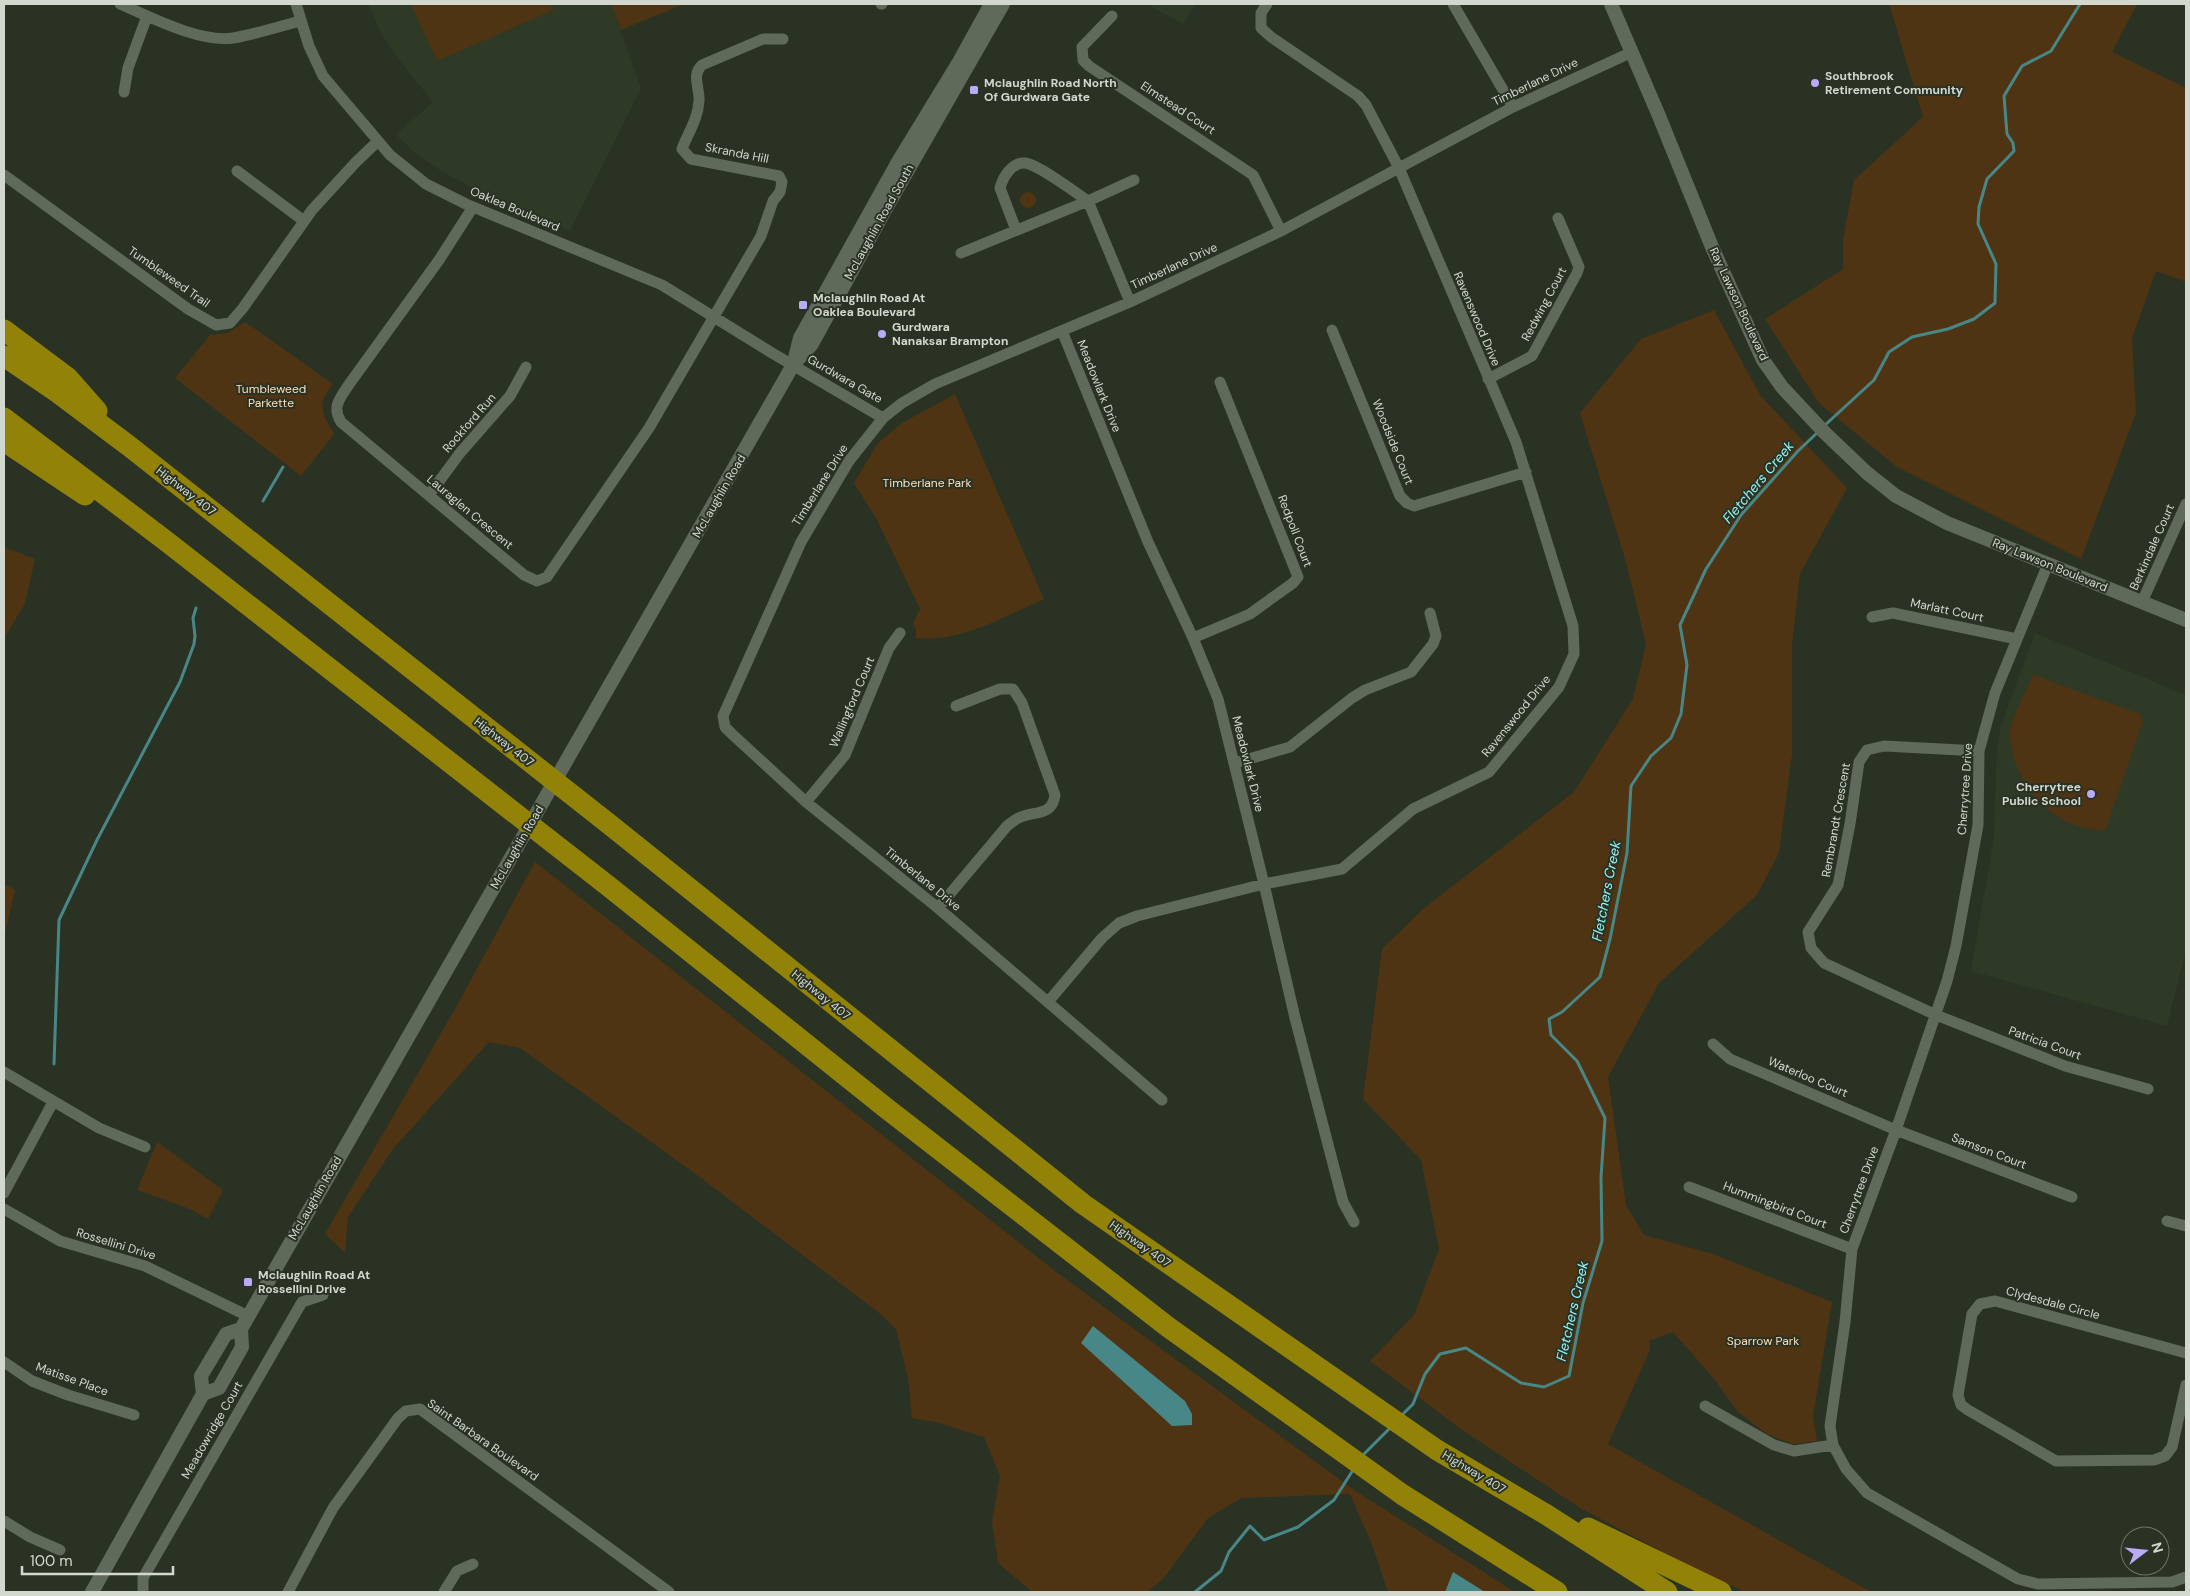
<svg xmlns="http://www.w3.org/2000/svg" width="2190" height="1596" font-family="'DM Sans',sans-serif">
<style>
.built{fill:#2e3a26}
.green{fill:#4f3413}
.water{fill:#488787}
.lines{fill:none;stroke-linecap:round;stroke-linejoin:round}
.stream{stroke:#488787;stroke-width:3}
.minor{stroke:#606a5a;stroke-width:11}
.tertiary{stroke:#606a5a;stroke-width:14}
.motorway{stroke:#928308;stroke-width:21}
.poi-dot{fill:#b8abf7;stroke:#2a3224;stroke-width:2}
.labels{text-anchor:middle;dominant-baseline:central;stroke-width:4;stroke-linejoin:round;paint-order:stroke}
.poi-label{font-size:12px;font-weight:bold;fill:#d3d8cf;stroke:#2a3224;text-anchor:start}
.street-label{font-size:12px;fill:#d3d8cf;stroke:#2a3224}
.park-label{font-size:12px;fill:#fddebc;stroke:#2a3224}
.water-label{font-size:14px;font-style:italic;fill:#91f5f6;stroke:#2a3224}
</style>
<rect width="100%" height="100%" fill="#2a3224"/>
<path class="built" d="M368,4H611L641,88L570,231L500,201L444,173L415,153L396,135L433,102L400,61L381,33Z
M1147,4H1195L1183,24Z
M2035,633L2186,695V950L2167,1026L1971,971L1994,837L1997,750L2001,725Z"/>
<path class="green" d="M411,4H551L553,10L437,61Z
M611,4H684L621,30Z
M1889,4H2137L2112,52L2186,88V282L2156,271L2132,338L2136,413L2081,559L1897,467L1819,403L1765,319L1843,269V240L1854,180L1923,117Z
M1020 200a8 8 0 1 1 16 0a8 8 0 1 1-16 0Z
M1714,310L1760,395L1847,488L1800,574L1792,646V754L1779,853L1757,895L1659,983L1608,1077L1626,1205L1644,1235L1713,1254L1832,1302L1813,1416L1817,1441L1793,1444L1767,1434L1738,1412L1715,1380L1673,1332L1649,1341L1650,1350L1608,1444L1871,1592H1745L1689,1566L1580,1508L1461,1429L1370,1361L1414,1315L1439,1249L1421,1160L1363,1099L1382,949L1423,909L1574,792L1633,699L1646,644L1626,562L1580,413L1641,339Z
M245,322L333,384C316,405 322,413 334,434L301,476L175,378L210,335L228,333Z
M955,394L1044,599C1005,616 960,643 916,638V629L913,623L920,609L877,520L854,483L878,443L902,423Z
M4,547L35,559L25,603L4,639Z
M2033,675L2140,714L2143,721L2105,831C2096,829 2084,828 2075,825C2038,812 2010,771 2010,732C2010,721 2028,687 2033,675Z
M535,862L1059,1274L1354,1490L1515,1592H1388L1373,1547L1350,1494L1241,1498L1208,1518L1163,1579L1147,1592H1032L998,1563L992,1522L1000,1476L984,1437L935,1422L912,1418L908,1378L896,1329L878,1312L697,1175L520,1048L489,1042L393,1149L348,1217L345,1253L325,1234L455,1009Z
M4,884L15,890L4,938Z
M157,1142L223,1190L208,1219L190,1209L137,1190Z"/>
<path class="water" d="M1093,1326L1185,1401L1192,1414V1425L1172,1426L1081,1343Z
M1453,1572L1485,1592H1445Z"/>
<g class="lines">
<path class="stream" d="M1824,426L1874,380L1889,352L1912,337L1948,329L1974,319L1995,303L1996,264L1978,224L1979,207L1987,179L2014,151L2013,143L2007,134L2004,96L2022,66L2051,51L2080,4
M263,501L283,467
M54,1064L59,920L97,840L180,682L194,644L195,636L193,618L196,608
M1402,1415L1413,1404L1425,1374L1440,1354L1466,1348L1521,1383L1544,1387L1569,1376L1583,1303L1602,1241L1601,1177L1605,1118L1577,1061L1551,1035L1549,1019L1562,1012L1600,977L1610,939L1627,853L1631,786L1651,756L1671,738L1681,714L1687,665L1680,625L1706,569L1741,515L1798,451L1818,432
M1362,1456L1391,1427
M1195,1592L1221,1571L1229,1552L1250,1526L1264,1540L1298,1527L1334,1500L1353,1470"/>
<path class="minor" d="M120,4C150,17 200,43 233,38C256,34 278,27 300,21
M296,4L309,46L323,76L390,155L426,184L466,204L662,285L772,353L883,418
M881,4H882
M1453,4L1513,107
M1112,16L1082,47L1083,60L1089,66L1253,175L1281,231
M124,92L128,68L147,16
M237,171L304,221
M4,175L188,309L216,325L230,323L243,308L312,210L356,162L377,142
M473,207L439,260L350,383C341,397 331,406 341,422L524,575L537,581L547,577L649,428L761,236L773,201L780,192L782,182L779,176L691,159L682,149C688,133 698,119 699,101C700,88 691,75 702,65L763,39H783
M1016,230L1000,188C1003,177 1012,162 1025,163C1039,165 1075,192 1088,201L1134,180
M961,253L1088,201L1130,302
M1332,330L1400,496L1407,503L1414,506L1526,472
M1062,331L1148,542L1193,638L1218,699L1264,884L1295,1018L1343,1202L1354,1222
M1488,379L1532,356L1577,273L1579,267L1558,218
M429,495L460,453L510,396L526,367
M2048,564L1995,693L1979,751L1978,825L1956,946L1947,981L1896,1130L1852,1249L1845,1322L1830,1426L1833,1445L1846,1469L1867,1493L2018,1579L2038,1584L2172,1582L2186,1577
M2142,602L2186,504
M1872,617L1893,613L2017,639
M1193,638L1250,614L1293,583L1298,577L1220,382
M1979,751L1884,746L1867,750L1859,762L1850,824L1838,885L1808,932L1811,948L1824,963L1936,1015L2065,1066L2148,1089
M1235,763L1290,747L1352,698L1365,690L1411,672L1433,644L1436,636L1430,613
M806,802L845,755L889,648L900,633
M938,908L1007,826C1012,822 1016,819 1021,817C1036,811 1052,816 1055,795L1022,703L1013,689H1000L956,706
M1048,1002L1102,938L1119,923L1137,916L1264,884L1342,869L1413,809L1489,772L1559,687L1574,654L1573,626L1516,442L1399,168L1366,105L1358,96L1271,37L1261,28V13L1267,4
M1713,1044L1730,1059L1896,1130L2072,1197
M4,1072L99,1128L145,1147
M1162,1100L938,908L806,802L732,734L725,727L723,716L801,542L849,461L883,418L902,403L935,384L1130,302L1281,231L1513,107L1632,52
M1689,1187L1852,1249
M4,1193L53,1102
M4,1209L60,1241L145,1266L248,1316
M2167,1221L2186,1226
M2186,1353L1995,1301L1980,1304L1972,1314L1958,1395L1961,1405L1968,1410L2056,1461L2154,1460L2165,1456L2172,1447L2186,1385
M4,1362L32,1381L68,1395L134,1415
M1705,1406L1774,1445L1794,1451L1833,1445
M4,1521L30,1537L60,1550
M143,1592V1578L302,1302L323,1295
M288,1592L333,1508L398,1418L406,1411L420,1409L669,1592
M444,1592L457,1571L473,1564"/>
<path class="tertiary" d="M1611,4L1659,116L1712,247L1763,360L1782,387L1825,433L1867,473L1896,496L1947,523L2186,620
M794,362L800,338L898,162L959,62L991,4
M203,1394L219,1388L242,1347L241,1329L793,365L812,344L884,212L1003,4
M92,1592L203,1394L201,1376L226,1334L241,1329"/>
<path class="motorway" d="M4,330L68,378L97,411
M4,356L57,392L129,446L609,824L1083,1204L1437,1450L1547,1515L1667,1592
M4,418L166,541L607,885L886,1108L1168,1327L1403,1495L1557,1592
M4,441L85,495
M1588,1528L1721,1592"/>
</g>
<g class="poi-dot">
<circle cx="1815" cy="83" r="5"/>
<rect x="969" y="85" width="10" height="10" rx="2.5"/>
<rect x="798" y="300" width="10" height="10" rx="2.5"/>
<circle cx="882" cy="334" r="5"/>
<circle cx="2091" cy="794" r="5"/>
<rect x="243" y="1277" width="10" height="10" rx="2.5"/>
</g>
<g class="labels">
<g class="poi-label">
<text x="1825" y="76">Southbrook<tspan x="1825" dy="14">Retirement Community</tspan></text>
<text x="984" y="83">Mclaughlin Road North<tspan x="984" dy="14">Of Gurdwara Gate</tspan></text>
<text x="813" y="298">Mclaughlin Road At<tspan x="813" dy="14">Oaklea Boulevard</tspan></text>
<text x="892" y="327">Gurdwara<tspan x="892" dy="14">Nanaksar Brampton</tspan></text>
<text x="2081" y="787" text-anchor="end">Cherrytree<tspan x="2081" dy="14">Public School</tspan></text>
<text x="258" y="1275">Mclaughlin Road At<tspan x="258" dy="14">Rossellini Drive</tspan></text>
</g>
<g class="street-label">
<text transform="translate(1535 82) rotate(-26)">Timberlane Drive</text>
<text transform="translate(1178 108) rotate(33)">Elmstead Court</text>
<text transform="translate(737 153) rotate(11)">Skranda Hill</text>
<text transform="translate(515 209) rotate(23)">Oaklea Boulevard</text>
<text transform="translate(879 222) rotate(-61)">McLaughlin Road South</text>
<text transform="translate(1174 266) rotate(-25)">Timberlane Drive</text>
<text transform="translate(169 277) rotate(35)">Tumbleweed Trail</text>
<text transform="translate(1544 304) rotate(-62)">Redwing Court</text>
<text transform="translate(1739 304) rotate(65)">Ray Lawson Boulevard</text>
<text transform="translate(1477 319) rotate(67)">Ravenswood Drive</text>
<text transform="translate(845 379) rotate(30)">Gurdwara Gate</text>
<text transform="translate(1099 386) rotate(68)">Meadowlark Drive</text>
<text transform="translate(469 423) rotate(-49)">Rockford Run</text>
<text transform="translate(1393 442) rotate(68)">Woodside Court</text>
<text transform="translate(820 485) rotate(-58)">Timberlane Drive</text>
<text transform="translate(186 491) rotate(38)">Highway 407</text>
<text transform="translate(719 496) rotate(-60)">McLaughlin Road</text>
<text transform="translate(470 512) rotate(40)">Lauraglen Crescent</text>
<text transform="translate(1295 531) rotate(69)">Redpoll Court</text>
<text transform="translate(2152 547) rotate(-66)">Berkindale Court</text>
<text transform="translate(2050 565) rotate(22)">Ray Lawson Boulevard</text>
<text transform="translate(1947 610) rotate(12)">Marlatt Court</text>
<text transform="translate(852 702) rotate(-67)">Wallingford Court</text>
<text transform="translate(1516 716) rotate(-51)">Ravenswood Drive</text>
<text transform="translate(504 742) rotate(38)">Highway 407</text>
<text transform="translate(1248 764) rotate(76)">Meadowlark Drive</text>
<text transform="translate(1965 789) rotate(-86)">Cherrytree Drive</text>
<text transform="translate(1836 820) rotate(-80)">Rembrandt Crescent</text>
<text transform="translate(517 847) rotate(-60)">McLaughlin Road</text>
<text transform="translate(923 879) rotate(39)">Timberlane Drive</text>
<text transform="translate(821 995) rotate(39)">Highway 407</text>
<text transform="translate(2045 1043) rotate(20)">Patricia Court</text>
<text transform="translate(1808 1077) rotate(23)">Waterloo Court</text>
<text transform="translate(1989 1151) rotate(21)">Samson Court</text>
<text transform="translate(1859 1190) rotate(-70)">Cherrytree Drive</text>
<text transform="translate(315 1198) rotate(-60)">McLaughlin Road</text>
<text transform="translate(1775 1205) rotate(21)">Hummingbird Court</text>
<text transform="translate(116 1244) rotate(17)">Rossellini Drive</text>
<text transform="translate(1140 1244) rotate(35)">Highway 407</text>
<text transform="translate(2053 1303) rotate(15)">Clydesdale Circle</text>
<text transform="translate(72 1379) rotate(20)">Matisse Place</text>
<text transform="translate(212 1430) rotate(-60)">Meadowridge Court</text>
<text transform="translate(483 1440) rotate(35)">Saint Barbara Boulevard</text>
<text transform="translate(1474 1472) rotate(31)">Highway 407</text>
</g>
<g class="park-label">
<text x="271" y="389">Tumbleweed<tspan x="271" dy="14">Parkette</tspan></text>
<text x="927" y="483">Timberlane Park</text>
<text x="1763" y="1341">Sparrow Park</text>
</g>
<g class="water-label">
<text transform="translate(1758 482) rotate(-50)">Fletchers Creek</text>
<text transform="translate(1606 891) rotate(-79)">Fletchers Creek</text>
<text transform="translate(1572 1311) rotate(-77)">Fletchers Creek</text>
</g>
</g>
<rect width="2190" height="1596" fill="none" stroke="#d3d8cf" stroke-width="10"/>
<g transform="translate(2145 1551) rotate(74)"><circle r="24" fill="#2a3224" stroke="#6e7468"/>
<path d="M0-4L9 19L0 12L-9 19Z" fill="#b8abf7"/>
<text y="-8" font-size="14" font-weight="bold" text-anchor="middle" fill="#d3d8cf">N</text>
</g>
<path d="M22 1566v8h151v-8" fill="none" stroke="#d3d8cf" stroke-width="2.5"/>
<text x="30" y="1566" font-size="15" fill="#d3d8cf" stroke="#2a3224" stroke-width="4" paint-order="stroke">100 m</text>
</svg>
